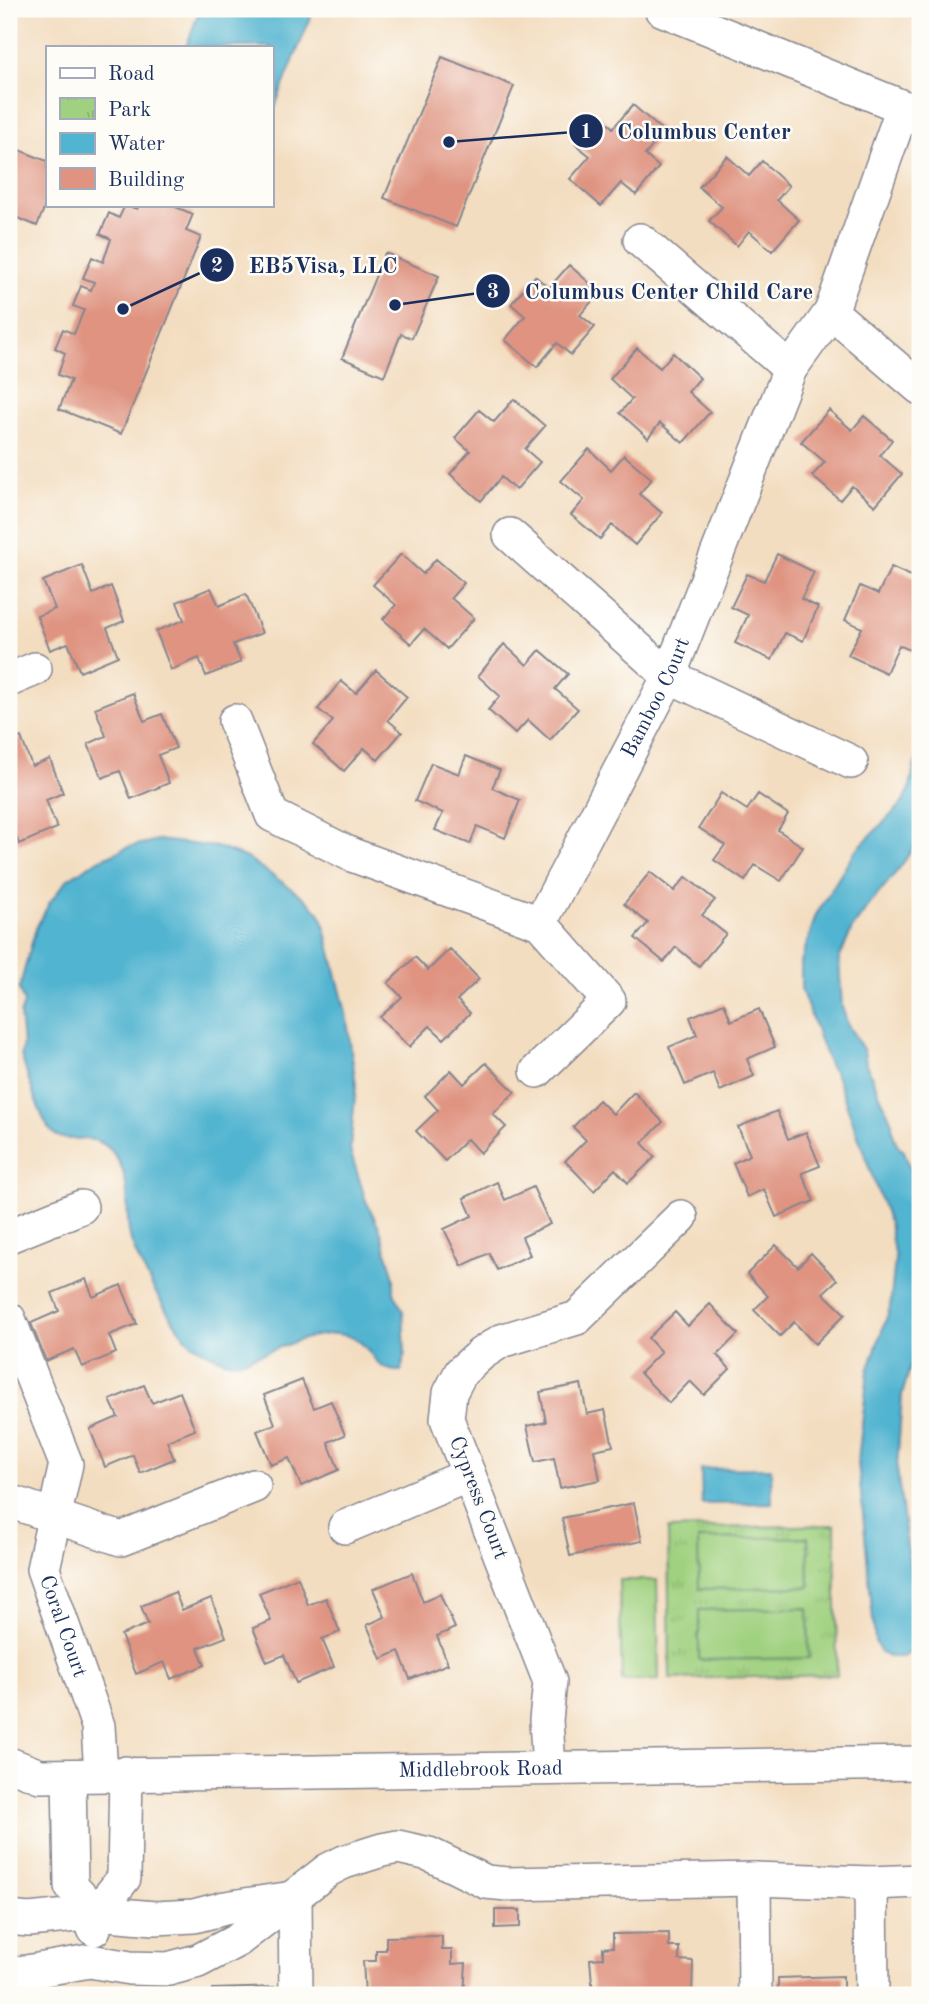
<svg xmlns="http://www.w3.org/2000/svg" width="929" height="2004" font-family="'Old Standard TT',serif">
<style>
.park{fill:url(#park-tufts);stroke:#5e806f;stroke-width:2}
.pitch{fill:#a0d180;stroke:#5e806f;stroke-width:2}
.water{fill:#51b4d0;stroke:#367297;stroke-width:2}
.building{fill:#df9380}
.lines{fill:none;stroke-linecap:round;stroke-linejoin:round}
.minor-casing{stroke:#87868f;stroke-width:36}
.minor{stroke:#fff;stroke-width:33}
.labels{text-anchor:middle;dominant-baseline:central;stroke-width:5;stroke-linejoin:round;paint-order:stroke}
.street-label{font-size:21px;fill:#1b2f5e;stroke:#fdfcf7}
.leader{fill:none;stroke:#1b2f5e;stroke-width:2.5}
.callout-dot{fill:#1b2f5e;stroke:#fdfcf7;stroke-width:2.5}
.mark-label{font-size:21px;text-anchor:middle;font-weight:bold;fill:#fff}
.callout-label{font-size:23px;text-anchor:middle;font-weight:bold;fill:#1b2f5e;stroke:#fdfcf7;stroke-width:5;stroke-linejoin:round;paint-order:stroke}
</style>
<defs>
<pattern id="park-tufts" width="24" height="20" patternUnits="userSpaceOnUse" patternTransform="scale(1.75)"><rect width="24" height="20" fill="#a0d180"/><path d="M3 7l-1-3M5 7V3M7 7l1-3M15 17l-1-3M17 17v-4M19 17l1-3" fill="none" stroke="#89b471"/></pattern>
</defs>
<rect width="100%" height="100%" fill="#fdfcf7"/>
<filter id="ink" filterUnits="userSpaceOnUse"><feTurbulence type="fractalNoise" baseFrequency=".0143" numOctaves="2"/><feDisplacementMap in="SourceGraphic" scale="14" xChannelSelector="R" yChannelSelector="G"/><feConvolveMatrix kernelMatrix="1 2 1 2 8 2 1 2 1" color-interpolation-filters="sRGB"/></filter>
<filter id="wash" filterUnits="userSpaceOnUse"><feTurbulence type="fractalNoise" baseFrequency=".00686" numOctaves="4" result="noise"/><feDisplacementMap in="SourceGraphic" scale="28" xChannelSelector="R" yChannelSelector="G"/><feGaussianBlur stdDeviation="1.57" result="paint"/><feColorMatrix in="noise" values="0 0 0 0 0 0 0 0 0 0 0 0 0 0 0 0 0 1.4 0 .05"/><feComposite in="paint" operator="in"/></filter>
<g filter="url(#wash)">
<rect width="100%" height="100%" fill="#f3ddc0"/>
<path class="park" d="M835,1525L837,1675L670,1679L668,1529Z"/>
<path class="pitch" d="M808,1537L809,1587L699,1589L698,1539Z
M619,1580H657L659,1680L622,1681Z
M808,1608L809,1658L699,1660V1610Z"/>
<path class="water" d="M200,9H314L271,116V47H186Z
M920,753V837L902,865L870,904L852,929L839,959L842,1006L848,1025L864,1051L866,1064L892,1122C892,1133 895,1145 904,1151L920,1197V1334L902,1395L897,1469L910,1569L916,1592L914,1607L919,1615L917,1639L909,1653L902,1657H889L881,1653L875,1641L858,1461L868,1371L890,1308L895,1259L889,1223L835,1072L830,1067L801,989V962L816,915L855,851L901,805L909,791L915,764Z
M158,840L217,847L247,858L302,896L319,912L323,920L346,1013L356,1085L350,1150L366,1201L380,1229L394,1278V1292L403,1311L405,1355L401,1371C366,1372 376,1336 336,1334C309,1333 281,1348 255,1356C249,1358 241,1362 234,1362C223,1362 195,1347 187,1339C170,1320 133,1257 129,1232C126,1210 130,1184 120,1164C99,1122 69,1149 53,1133C40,1121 27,1073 21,1055L23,1044L20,1014L24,1003L19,989L36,928L50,902L68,879L97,861L128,847Z
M771,1468L772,1503L702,1504L701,1469Z"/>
<g id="blocks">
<path class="building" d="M442,57L514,86L456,227L384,198Z
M633,105L664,132L645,155L659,167L636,195L621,183L601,206L570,179L590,156L575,144L599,115L613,128Z
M9,146L47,161V201L37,226L18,218L14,228L9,226Z
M727,156L749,176L762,161L789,186L777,200L799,220L772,251L749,231L737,246L709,221L722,207L699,187Z
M125,205L137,209L139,205H171L193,214L186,231L201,237L121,434L59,409L71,380L58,375L65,353L55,348L63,329L74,334L84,310L73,306L81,286L91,290L94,282L83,278L92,257L103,262L111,239L100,234L109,213L119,218Z
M385,253L439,276L412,338L401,334L384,376L342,358Z
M569,265L600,292L580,315L595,327L571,355L557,343L537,367L505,340L525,316L511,304L535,276L549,288Z
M637,348L660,368L673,353L700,378L688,392L710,412L683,443L660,423L648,438L620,413L632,399L610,379Z
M514,399L545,426L525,449L540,462L516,490L501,477L481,501L450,474L470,451L455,438L479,410L494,422Z
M829,410L852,430L864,416L892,440L880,455L902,474L875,506L852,486L840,500L812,476L825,462L801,442Z
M589,449L611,470L624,455L652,479L639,494L662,513L635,545L612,525L600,539L571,515L584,500L561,481Z
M401,554L423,574L436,559L464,583L451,598L474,618L447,649L424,629L411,644L383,619L396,605L373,585Z
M777,554L814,572L801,599L818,607L803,641L785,633L772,660L735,643L748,615L731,607L747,574L764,581Z
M82,565L93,594L111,586L124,621L107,628L118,656L80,672L68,643L50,650L37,616L55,609L43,581Z
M891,567L920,580V600L915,612L920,614V645L916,653L899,645L886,673L848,655L862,628L845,620L860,586L878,594Z
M211,588L219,606L246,594L262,633L233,644L241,662L206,676L199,658L171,670L156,631L184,620L177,602Z
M504,644L527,665L540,650L568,674L555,689L578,709L550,740L528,720L515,734L488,710L500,696L478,676Z
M376,670L407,697L388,720L402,732L378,760L364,748L344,771L313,744L333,721L318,709L341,681L356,693Z
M133,693L144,721L162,714L176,748L158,755L169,783L131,799L120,771L102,778L88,744L106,736L95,708Z
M21,737L32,766L50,759L63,793L46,800L57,828L19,844L9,819V742Z
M466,756L500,770L492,788L520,800L505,838L477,826L470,844L435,830L443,813L415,801L431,763L459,774Z
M721,793L747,810L758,794L788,814L778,830L803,847L781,881L755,865L745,881L714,860L725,845L699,828Z
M650,872L674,891L686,877L715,900L702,915L726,934L699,966L676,947L664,962L635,938L648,923L624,904Z
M450,949L479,979L457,1000L470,1013L444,1039L430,1026L409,1047L380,1017L402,997L388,983L415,957L428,970Z
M724,1003L731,1021L759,1009L775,1047L747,1059L754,1076L720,1091L713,1073L685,1085L669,1047L697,1035L690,1017Z
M486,1063L515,1092L493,1114L506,1127L480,1153L467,1139L445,1161L416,1131L438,1110L425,1096L451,1070L464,1084Z
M634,1092L663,1122L642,1143L655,1157L628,1183L615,1169L594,1191L565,1161L586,1140L573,1127L599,1100L613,1114Z
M777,1111L788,1139L806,1132L820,1166L802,1173L814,1201L776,1217L764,1189L747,1197L733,1163L750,1155L738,1127Z
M497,1182L505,1200L533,1187L550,1224L522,1237L530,1255L497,1270L489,1253L462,1266L444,1229L472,1216L464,1198Z
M776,1245L798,1267L811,1253L837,1280L823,1293L845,1314L815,1344L794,1322L780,1336L754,1310L768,1296L747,1274Z
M86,1279L93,1297L121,1285L137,1324L109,1335L116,1353L82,1367L74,1349L46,1361L31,1323L59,1311L52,1293Z
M710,1304L738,1334L717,1355L730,1369L704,1395L690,1381L669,1403L640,1373L661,1352L648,1338L675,1312L688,1326Z
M302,1380L314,1408L331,1401L345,1435L328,1442L339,1470L301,1486L289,1458L271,1465L257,1431L275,1424L264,1395Z
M581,1384L587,1414L605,1410L613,1446L594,1450L600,1480L560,1488L554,1458L535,1462L527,1426L546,1422L540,1392Z
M144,1385L152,1403L180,1392L195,1430L167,1441L174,1459L140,1473L133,1455L105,1467L90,1429L118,1417L110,1400Z
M634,1503L642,1541L570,1556L562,1518Z
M412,1573L423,1602L440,1594L455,1628L437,1636L448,1664L410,1679L399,1651L381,1659L367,1625L385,1617L373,1589Z
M298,1577L308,1605L326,1598L340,1632L322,1639L334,1667L296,1683L284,1655L267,1662L253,1628L271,1621L259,1593Z
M175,1592L182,1610L211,1598L226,1637L198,1648L205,1665L171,1679L164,1662L136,1674L121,1635L148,1624L141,1606Z
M495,1910H520V1927L495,1928Z
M669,1933V1947H679V1960L693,1961L692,1995H593L590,1959L603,1958V1948L613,1947V1934Z
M442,1936V1950H452V1964L466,1963L464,1995H365L363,1961H376V1950H386V1937Z
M843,1976V1995H778V1978Z
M277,1987V1995H212V1989Z"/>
</g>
</g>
<g filter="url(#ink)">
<use href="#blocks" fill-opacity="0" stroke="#87868f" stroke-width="2"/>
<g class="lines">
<defs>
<g id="minor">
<path d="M661,9L920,114"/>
<path d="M640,240L790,369"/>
<path d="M831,312L920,388"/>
<path d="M510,535L669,676L851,762"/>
<path d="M9,680L35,669"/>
<path id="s1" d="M235,721L272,815L352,855L540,923L669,676L790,369L831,312L903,107"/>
<path d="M537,1071L609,1001L540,923"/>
<path d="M9,1236L81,1207"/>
<path id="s2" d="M9,1319L66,1464L43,1569L98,1726L101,1774"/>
<path d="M9,1501L121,1539L254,1486"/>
<path d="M345,1527L469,1475"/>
<path id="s3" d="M9,1764L40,1776L920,1763"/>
<path d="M549,1768L546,1720L550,1682L447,1419L450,1393L461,1372L481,1354L501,1341L577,1318L681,1217"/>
<path d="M69,1776L71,1886L96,1913"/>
<path d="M754,1879L755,1995"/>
<path d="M871,1883L872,1995"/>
<path d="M295,1898L296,1995"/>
<path d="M9,1918L29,1920L96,1913L155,1918L194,1916L225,1908L293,1898"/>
<path d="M94,1929L96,1913L124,1878L126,1773"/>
<path d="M9,1975L90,1961L130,1968L168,1969L198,1961L238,1940L328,1870L344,1862L382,1850L398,1847L429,1854L486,1882L507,1884L754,1879L871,1883L920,1881"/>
</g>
</defs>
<use href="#minor" class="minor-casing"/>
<use href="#minor" class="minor"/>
</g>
</g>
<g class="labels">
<g class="street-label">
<text stroke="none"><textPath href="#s1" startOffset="644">Bamboo Court</textPath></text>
<text transform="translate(478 1498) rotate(69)">Cypress Court</text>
<text stroke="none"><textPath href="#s2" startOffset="324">Coral Court</textPath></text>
<text stroke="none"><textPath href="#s3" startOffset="474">Middlebrook Road</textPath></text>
</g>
</g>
<path class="leader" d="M449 142L586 131M123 309L217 265M395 305L493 291"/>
<g class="callout-dot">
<circle cx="449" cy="142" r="7"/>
<circle cx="123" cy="309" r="7"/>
<circle cx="395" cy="305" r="7"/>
<circle cx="586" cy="131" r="18"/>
<circle cx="217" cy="265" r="18"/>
<circle cx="493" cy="291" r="18"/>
</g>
<g class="mark-label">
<text x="586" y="138">1</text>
<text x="217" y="272">2</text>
<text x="493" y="298">3</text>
</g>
<g class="callout-label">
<text x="704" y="139">Columbus Center</text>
<text x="323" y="273">EB5Visa, LLC</text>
<text x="669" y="299">Columbus Center Child Care</text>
</g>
<rect width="929" height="2004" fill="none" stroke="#fdfcf7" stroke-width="35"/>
<rect x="46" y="46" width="228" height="161" fill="#fdfcf7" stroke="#a3aaba" stroke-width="2"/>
<rect x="60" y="68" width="35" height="10" fill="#ffffff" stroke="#a3aaba" stroke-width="2"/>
<text x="108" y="80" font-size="21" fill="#1b2f5e">Road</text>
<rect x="60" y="98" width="35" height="21" fill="url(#park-tufts)" stroke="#a3aaba" stroke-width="2"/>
<text x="108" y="116" font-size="21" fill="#1b2f5e">Park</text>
<rect x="60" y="133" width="35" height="21" fill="#51b4d0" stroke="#a3aaba" stroke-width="2"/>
<text x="108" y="150" font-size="21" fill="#1b2f5e">Water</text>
<rect x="60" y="168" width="35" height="21" fill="#df9380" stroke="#a3aaba" stroke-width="2"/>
<text x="108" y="186" font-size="21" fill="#1b2f5e">Building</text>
</svg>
